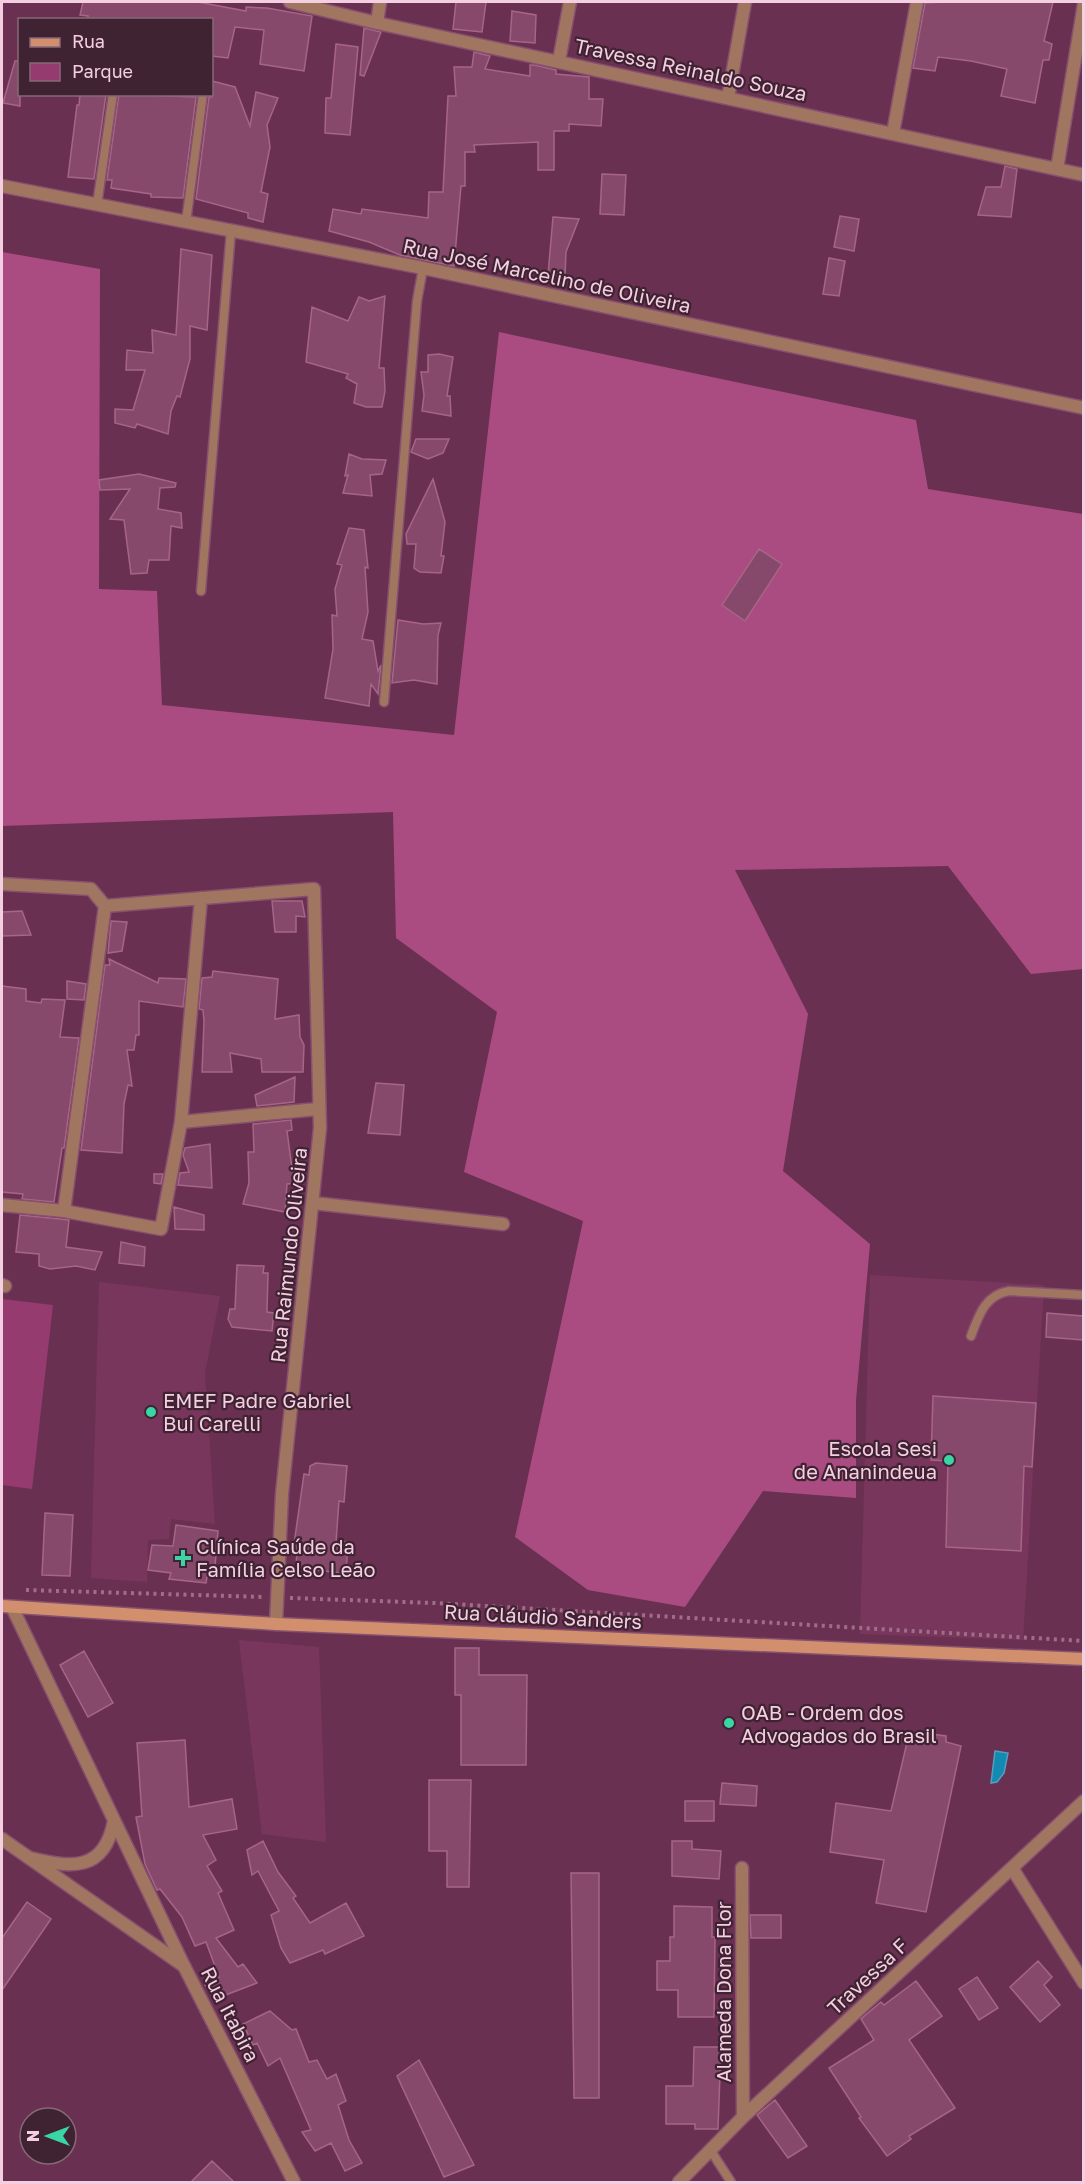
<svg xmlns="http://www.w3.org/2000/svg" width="1085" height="2184" font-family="'Golos Text',sans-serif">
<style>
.built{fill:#79365c}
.green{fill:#953b70}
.forest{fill:#aa4c82}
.water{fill:#128ab1;stroke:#569fbf;stroke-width:1.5}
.building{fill:#87496b;stroke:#a66587;stroke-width:1.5}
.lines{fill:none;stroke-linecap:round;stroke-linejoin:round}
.service-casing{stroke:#86506e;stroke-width:11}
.minor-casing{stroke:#86506e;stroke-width:15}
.tertiary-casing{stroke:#86506e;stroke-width:15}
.secondary-casing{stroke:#86506e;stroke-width:15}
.path{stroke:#a06e89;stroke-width:4;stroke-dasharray:3 4.5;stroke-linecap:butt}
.service{stroke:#a17661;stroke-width:8}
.minor{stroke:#a17661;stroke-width:12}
.tertiary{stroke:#a17661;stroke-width:12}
.secondary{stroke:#d28f6e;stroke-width:12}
.poi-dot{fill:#3bd4a4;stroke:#3f2332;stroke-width:2}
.labels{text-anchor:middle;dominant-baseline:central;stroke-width:4.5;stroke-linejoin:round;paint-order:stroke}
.street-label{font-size:20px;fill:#f4cfe1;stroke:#3f2332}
.poi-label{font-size:20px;fill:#f4cfe1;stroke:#3f2332;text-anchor:start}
</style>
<rect width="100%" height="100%" fill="#6a3051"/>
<path class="built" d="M870,1275L1044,1285L1023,1640L860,1634Z
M99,1282L220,1296L205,1373L215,1524L171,1519L169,1539L148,1540L147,1582L91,1578Z
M239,1640L319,1647L326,1842L262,1834Z"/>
<path class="green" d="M2,1299L53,1305L32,1489L2,1485Z"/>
<path class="forest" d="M2,252L100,269L99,589L157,591L162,705L454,735L499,332L916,420L928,489L1083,514V969L1031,974L948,866L735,870L808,1014L783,1171L870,1244L856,1400V1498L763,1491L685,1607L588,1590L515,1537L583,1221L464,1172L497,1012L396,938L393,812L2,826Z"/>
<path class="water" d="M995,1751L1008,1753L1004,1773L997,1782L991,1783Z"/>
<path class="building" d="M83,2H198L246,11V7L267,8L312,16L304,71L260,64L264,30L235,27L228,58L212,56V20H88V16L80,15Z
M456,2H486L482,32L453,29Z
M944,2H1053L1044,41L1052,44L1049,60H1043L1035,103L1001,96L1007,69L971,61L938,57L935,71L913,68L925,3Z
M512,11L536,15L535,43L510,41Z
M364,28L381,32L364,76L360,75Z
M336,44L358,47L350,135L325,133L326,98H331Z
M474,52L490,56L485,69L530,76V65H534L556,70V74L589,77V99H603L601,126L569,124V131H554V170H538V142L474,145L475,152H465V186H461L454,266L400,255L369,242L329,231L333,209L361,214L362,209L428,218L429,192H443L448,96H456L454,67H472Z
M15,61H20V106L3,103Z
M212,81L235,87L250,126L256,92L278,98L267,125L270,147L261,192L268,194L263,222L248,218V213L196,199L209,97H212Z
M80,94H106L94,179L68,177L77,105H79Z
M119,94L196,97L183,198L151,197V194L111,188L112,180H107Z
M1005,166L1017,169L1011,217L978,215L986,187H1001Z
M602,174L626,175L624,215L600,214Z
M840,216L859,219L854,251L834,247Z
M553,217L579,219L566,252L565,276L548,275Z
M181,249L212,255L207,330L190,326V359L180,397L177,396L171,411L168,434L137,424L135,428L115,423V409L133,410L145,370H126L127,350L153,353L152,330L176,335Z
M829,258L845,261L839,296L823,294Z
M385,296L379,368H384L385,391L382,407H366L354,403L357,384L346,378L348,374L306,362L312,307L348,321L359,297L369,301Z
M439,354L453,357L447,396H450L451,416L422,411L424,395L421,372H428V355Z
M416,439H449L443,453L428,459L411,452Z
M349,454L362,459L386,460L382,474L370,475L372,496L343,493L348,475L345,476Z
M139,474L176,483L175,487L160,488L158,509L181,513L182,528L171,526L169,560H149L147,573L131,574L124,520L110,519L130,489L100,490L99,480Z
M433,479L445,522L441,556H444L441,573L420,572L414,568L416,544H407L406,534Z
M349,528L364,530L368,568L365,567L368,612L362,639L373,641L378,671L381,665L378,694L371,684L369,706L325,698L333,649L332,615L337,616L335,589L342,565L337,564Z
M759,549L782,564L745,621L722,605Z
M398,620L423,624L441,623L438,635L437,684L414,680L392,683Z
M272,901H302L305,917L296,916V932H275Z
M22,911L31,935L2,936V912Z
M111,921L127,922L122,951L108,953Z
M109,959L158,983L159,978L186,979L183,1007L139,1001V1035H136L134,1050H127L132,1086L128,1085L124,1104L122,1153L81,1150L105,965H110Z
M213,971L278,979L275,1019L299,1015L300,1037L304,1045L303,1072H262L261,1059L230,1053L232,1072H202L204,1021L203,1010L199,1009L202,978L212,977Z
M67,981L86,984L84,1000L67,999Z
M2,986L26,989V1001L41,1003L42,999L65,1000L60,1037L79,1038L64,1148H62L54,1202L22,1199L23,1194L2,1192Z
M295,1077L294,1102L257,1106L255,1095Z
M376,1083L404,1085L400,1135L368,1133Z
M291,1120L292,1130L287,1131L292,1168L294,1167L298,1183L287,1184L285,1212L243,1204L249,1183L248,1152H254L253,1124Z
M210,1144L212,1188L178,1185L180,1173L189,1172L183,1155L185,1148Z
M154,1174H163L161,1184L154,1183Z
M174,1207L204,1215V1230L175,1229Z
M20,1215L69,1220L66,1247L102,1252L95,1270L76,1266L50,1269L39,1266V1254L16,1252Z
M121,1242L145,1247L144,1266L119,1263Z
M237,1265L264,1266L263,1273H268L267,1312L274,1313L272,1331L232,1327L228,1319L230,1309H235Z
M1047,1313L1083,1316V1340L1046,1337Z
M933,1396L1036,1403L1032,1467L1024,1466L1021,1551L946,1547L948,1461L931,1460Z
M316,1463L347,1466L344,1502L339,1501L336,1542H348L346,1574L296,1567L297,1548L294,1544L304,1474L309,1475L310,1466Z
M45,1513L73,1515L70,1576L42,1575Z
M176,1525L218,1531L214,1578L207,1577L206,1583L169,1579L171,1573L148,1570L152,1545L173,1546Z
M455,1648H479V1675H527L526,1765H461V1695H455Z
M84,1651L113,1703L88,1717L60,1665Z
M923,1733L946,1736V1742L961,1746L926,1912L876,1903L884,1860L830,1852L836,1803L891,1811L908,1738L922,1739Z
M185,1740L189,1807L232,1799L237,1829L203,1835L216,1860L207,1866L222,1891L218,1893L234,1930L216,1938L238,1967L243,1964L257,1983L215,1999L205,1985L219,1977L206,1942L195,1946L182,1917L160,1889L157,1890L145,1864L136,1817L142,1816L137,1743Z
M429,1780H471L469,1887H447V1851H429Z
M722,1783L757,1786L756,1806L720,1804Z
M685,1801H714V1821H685Z
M263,1841L278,1872L296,1896L293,1898L310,1923L346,1903L364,1936L325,1954L323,1950L290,1963L281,1948L271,1915L279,1911L258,1871L252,1875L247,1850Z
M672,1841H692V1849L721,1851L719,1879L672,1876Z
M571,1873H599V2098H574Z
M27,1902L51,1919L2,1990V1938Z
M674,1906L712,1907V1937H715L714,2017H678V1990H657V1961H670V1937H674Z
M750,1915H781V1938H751Z
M1038,1961L1052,1977L1044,1985L1060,2005L1040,2022L1010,1987Z
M977,1977L998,2008L979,2020L959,1989Z
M916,1981L942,2016L909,2040L955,2108L909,2136L911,2139L887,2156L859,2118L861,2117L829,2068L874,2040L861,2019L881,2002L884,2005Z
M270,2011L292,2030L296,2029L309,2062L317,2060L327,2079L336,2074L346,2101L338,2105L349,2140L362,2163L345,2171L331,2143L315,2151L302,2132L311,2130L280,2058L268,2066L257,2043L253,2045L243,2024Z
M694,2047H721L718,2129H695V2124H666V2086H693Z
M419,2060L474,2165L444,2177L397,2076Z
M775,2100L807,2146L788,2158L757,2115Z
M212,2161L234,2182H191Z"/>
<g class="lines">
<defs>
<path id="service" d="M97,205L113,94
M186,222L203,94
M201,591L231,231
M384,702L417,301L423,268
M971,1336C979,1315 985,1295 1009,1291L1084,1295
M711,2151L731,2182"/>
<path id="minor" d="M290,2L377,23L1084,175
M377,23L380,2
M559,61L570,2
M728,98L745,2
M893,133L917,2
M1057,169L1084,4
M2,884L91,889L105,906L314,889L320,1128L282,1494L276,1624
M181,1122L318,1109
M313,1203L503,1224
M2,1205L64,1211L161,1229L181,1122L201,898
M64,1211L105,906
M2,1285L5,1286
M12,1607L184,1966
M30,1858C72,1868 104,1872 114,1821
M742,1868L743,2117
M1012,1868L1084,1983
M679,2182L743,2117L1084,1801"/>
<path id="tertiary" d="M2,186L423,268L1084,408
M2,1839L184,1966L294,2182"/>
<path id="secondary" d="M2,1606L276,1624L1084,1659"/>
</defs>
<use href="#service" class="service-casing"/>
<use href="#minor" class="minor-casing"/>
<use href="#tertiary" class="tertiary-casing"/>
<use href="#secondary" class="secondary-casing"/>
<path class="path" d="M26,1590L265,1597
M290,1598L435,1603L1084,1641"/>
<use href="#service" class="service"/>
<use href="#minor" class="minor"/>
<use href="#tertiary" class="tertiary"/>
<use href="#secondary" class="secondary"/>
</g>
<g class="poi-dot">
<circle cx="151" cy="1412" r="6"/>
<circle cx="949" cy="1460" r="6"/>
<path d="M180 1549h6v6h6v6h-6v6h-6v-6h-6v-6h6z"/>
<circle cx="729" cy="1723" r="6"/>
</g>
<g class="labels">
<g class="street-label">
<text transform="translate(691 69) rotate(12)">Travessa Reinaldo Souza</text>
<text transform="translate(547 275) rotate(12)">Rua José Marcelino de Oliveira</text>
<text transform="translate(288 1255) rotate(-84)">Rua Raimundo Oliveira</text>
<text transform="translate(543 1616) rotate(3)">Rua Cláudio Sanders</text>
<text transform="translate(867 1976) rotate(-43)">Travessa F</text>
<text transform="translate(723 1992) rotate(-90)">Alameda Dona Flor</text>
<text transform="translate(231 2014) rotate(63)">Rua Itabira</text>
</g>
<g class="poi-label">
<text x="163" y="1400">EMEF Padre Gabriel<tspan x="163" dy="23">Bui Carelli</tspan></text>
<text x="937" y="1448" text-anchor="end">Escola Sesi<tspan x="937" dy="23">de Ananindeua</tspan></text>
<text x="196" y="1546">Clínica Saúde da<tspan x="196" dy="23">Família Celso Leão</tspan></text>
<text x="741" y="1712">OAB - Ordem dos<tspan x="741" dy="23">Advogados do Brasil</tspan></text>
</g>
</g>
<rect width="1085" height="2184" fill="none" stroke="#f4cfe1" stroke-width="6"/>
<rect x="18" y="18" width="195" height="78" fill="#3f2332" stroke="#876878" stroke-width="1.5"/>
<rect x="30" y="38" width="30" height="9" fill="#d28f6e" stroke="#876878" stroke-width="1.5"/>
<text x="72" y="48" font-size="18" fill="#f4cfe1">Rua</text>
<rect x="30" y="63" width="30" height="18" fill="#953b70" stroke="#876878" stroke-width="1.5"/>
<text x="72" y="78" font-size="18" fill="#f4cfe1">Parque</text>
<g transform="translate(48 2136) rotate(270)"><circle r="28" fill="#3f2332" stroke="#876878" stroke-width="1.5"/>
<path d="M0-4.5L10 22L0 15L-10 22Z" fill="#3bd4a4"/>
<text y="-9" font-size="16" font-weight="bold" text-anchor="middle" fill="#f4cfe1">N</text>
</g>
</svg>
